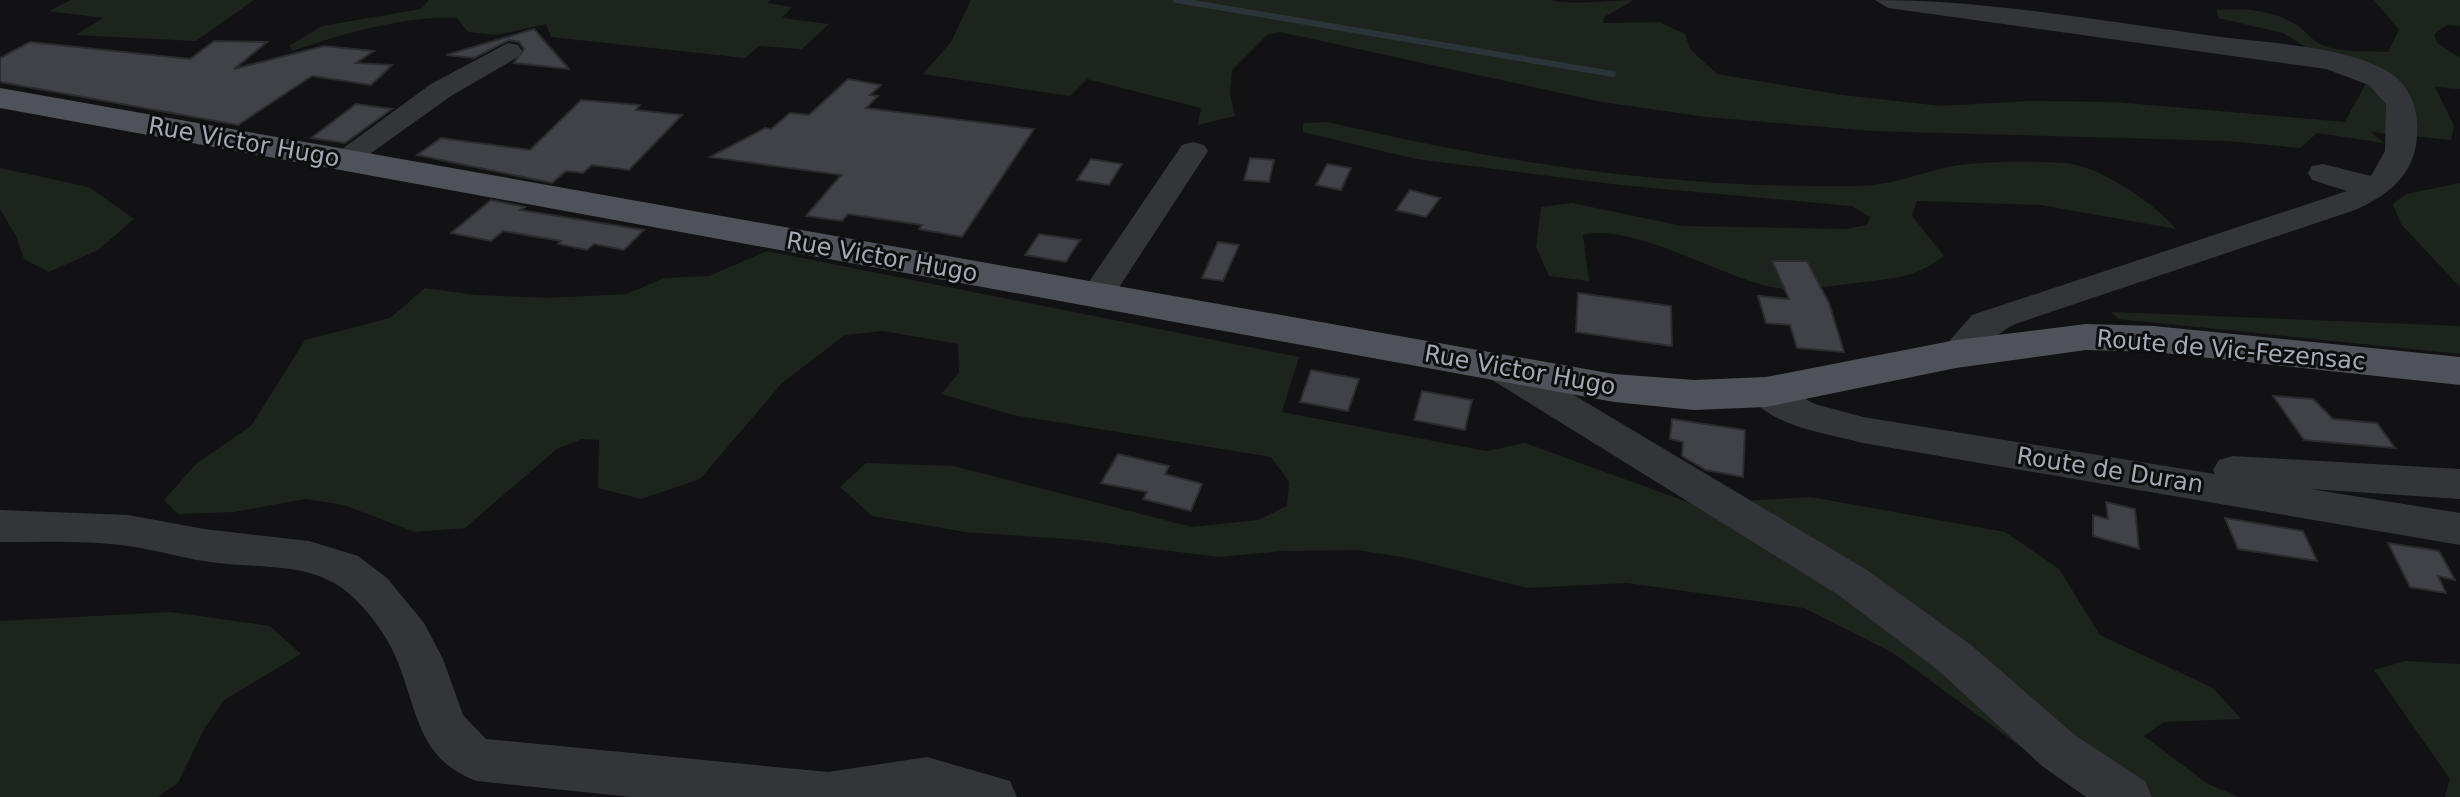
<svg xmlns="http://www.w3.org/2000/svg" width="2460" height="797" font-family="'DejaVu Sans',sans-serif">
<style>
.green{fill:#1d241d}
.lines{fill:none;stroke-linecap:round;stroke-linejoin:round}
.stream{stroke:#2b3439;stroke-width:6}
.building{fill:#414247;stroke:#2c2c30;stroke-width:2}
.minor{fill:#333539;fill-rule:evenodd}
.major{fill:#4f5258;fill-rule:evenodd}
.labels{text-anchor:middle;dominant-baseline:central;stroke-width:6;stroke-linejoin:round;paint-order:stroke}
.street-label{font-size:24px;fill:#a4aab4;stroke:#0d0d0f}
</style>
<rect width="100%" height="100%" fill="#121214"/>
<path class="green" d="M71,0H254L196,41L75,35L103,18L49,11Z
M429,0H770L767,3L792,7L782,18L829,24L802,49L759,46L745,58L551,37L546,24L497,35L468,32L457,18C407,15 340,34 293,51L289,46L322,26L421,9Z
M971,0H1550C1577,6 1605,0 1634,0L1604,17L1603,23L1659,22L1685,34L1690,49L1717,74L1842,95L1941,106L2028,101L2115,102L2345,122L2366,83L2283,33L2218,18L2217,10C2244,8 2271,10 2295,24C2304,29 2310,39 2320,44C2340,53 2365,51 2388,52L2399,30L2374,0H2460V26L2447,25L2434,34L2437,43L2460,58V89L2435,87L2454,126L2451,140L2371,132L2384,143L2317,133L2300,148L2227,141L1871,131L1706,117L1602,102L1280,32L1267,35L1232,70L1230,94L1235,116L1198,125L1201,108L1087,79L1070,96L923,74L951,42Z
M1328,122C1505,164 1677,189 1860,186C1890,185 1919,174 1948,167C1975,161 2035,161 2063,163C2099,165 2153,202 2176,229L2041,205L1917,201L1912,216L1944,256C1914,278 1899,277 1864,282C1839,285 1794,292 1771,287C1719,276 1631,222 1583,235L1589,281L1549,276L1536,247L1541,207L1572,203L1682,226L1846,229L1867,225L1870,217L1851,206L1620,185L1416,159L1303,132V123Z
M0,168L89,187L134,219L98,250L49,272L24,259L16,236L0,209Z
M2460,183V287L2401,224L2393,204L2406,194Z
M767,251L1299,357L1282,412L1486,451L1525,443L1693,504L1811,497L2005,532L2059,569L2100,635L2213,688L2241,719L2164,722L2144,736L2208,784L2239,797H2089L1893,653L1804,608L1627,583L1527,588L1408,558L1357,550L1283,551L1219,557L1081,540L965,532L872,516L840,487L866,463L954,466L1192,527L1258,520L1287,506L1289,482L1271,457L1013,415L941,394L959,373L958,344L883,331L845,335L782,383L700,479L641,499L598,488L599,440L582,439L557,449L465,528L415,532L344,505L305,499L234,512L178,514L164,500L197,463L251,426L305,340L390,318L425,288L475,295L549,298L626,294L665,278L709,276Z
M2111,312L2460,326V354L2119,319Z
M171,612L270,626L301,654L224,700L204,729L178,783L158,797H0V621Z
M2405,661L2460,664V797H2445L2450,779L2374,670Z"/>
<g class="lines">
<path class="stream" d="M1176,0L1613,74"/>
</g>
<path class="building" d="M534,29L569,69L514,63L524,49L519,42L509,40L474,58L446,55Z
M214,41L267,42L234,69L324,46L374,51L356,63L392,65L371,85L312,76L238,125L0,82V58L30,42L190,59Z
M848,79L881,85L870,95L878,96L866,108L1034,129L962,237L919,229L922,225L848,214L842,221L806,216L841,175L710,157L765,128L771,129L790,113L809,115Z
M581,100L640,105L636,110L682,115L629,170L592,165L583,173L566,171L552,183L417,155L441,138L530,150Z
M356,104L392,109L345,143L311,138Z
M1250,158L1274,160L1269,182L1244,180Z
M1091,159L1122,164L1109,185L1077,180Z
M1327,164L1351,168L1341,190L1316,185Z
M1410,190L1440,198L1426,217L1396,210Z
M491,200L525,207L520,210L644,230L624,250L594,244L587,250L558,244L561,241L503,231L491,241L451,233Z
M1039,234L1080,240L1066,262L1025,255Z
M1218,242L1239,245L1223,281L1202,278Z
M1772,261H1807L1829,303L1844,352L1797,348L1790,325L1766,323L1758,296L1789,299Z
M1578,293L1671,306L1672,346L1576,332Z
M1311,370L1359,379L1348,411L1300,402Z
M1422,391L1472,400L1465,430L1414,420Z
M2273,396L2313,399L2333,419L2377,423L2395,448L2304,440Z
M1672,419L1745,430L1743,477L1706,470L1682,456L1683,442L1670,439Z
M1118,454L1169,466L1165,474L1202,484L1191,511L1143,499L1147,492L1101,483Z
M2106,502L2135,509L2139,549L2093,536V515L2108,519Z
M2225,518L2303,531L2317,561L2238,549Z
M2388,543L2439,551L2455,580L2438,576L2446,593L2410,587Z"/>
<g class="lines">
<path class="minor" d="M1875,0C1988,0 2101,21 2213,36C2263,43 2348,45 2390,73C2412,88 2419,111 2417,137C2414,176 2388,195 2355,210L2018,323C1985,336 1977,371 1943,362L1938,354L1972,315L2347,191L2312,180L2308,173L2312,166L2323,164L2371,176L2385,151L2386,104L2369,85L2326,69L1888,8Z
M508,43L518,45L522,51L518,57L451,96L353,166H331L327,160L431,84Z
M1193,142L1204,145L1208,151L1114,295L1109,303L1097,306L1085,303L1080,295L1182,145Z
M1497,354L1510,357L1867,570L1971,645L2076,736L2145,781L2152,797H2086L2042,766L1939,671L1837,594L1484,375L1479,366L1484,357Z
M1766,379L1815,404L1863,417L2215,474L2213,470L2219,460L2233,456L2460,469V499L2310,489L2460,513V545L1863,443C1826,433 1769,427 1747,392L1753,383Z
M0,510L128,515L204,529L309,541L358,556L387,578L424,623L443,659L463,715L486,739L828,772L927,757L1010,781L1017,797H631L477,781C418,760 418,712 397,660C388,636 364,604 342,588C307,563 259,568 218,563C188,560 158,550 128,546C86,540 42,542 0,542Z"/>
<path class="major" d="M0,88L1614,374L1694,380L1766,377L1956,340L2086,324L2154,326L2460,357V385L2154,352L2086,350L1956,368L1766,407L1694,410L1614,402L0,108Z"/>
</g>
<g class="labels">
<g class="street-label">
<text transform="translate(244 142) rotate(10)">Rue Victor Hugo</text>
<text transform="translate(882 257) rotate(10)">Rue Victor Hugo</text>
<text transform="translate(2231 350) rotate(5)">Route de Vic-Fezensac</text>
<text transform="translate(1520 370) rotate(10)">Rue Victor Hugo</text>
<text transform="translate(2110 470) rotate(9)">Route de Duran</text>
</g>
</g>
</svg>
